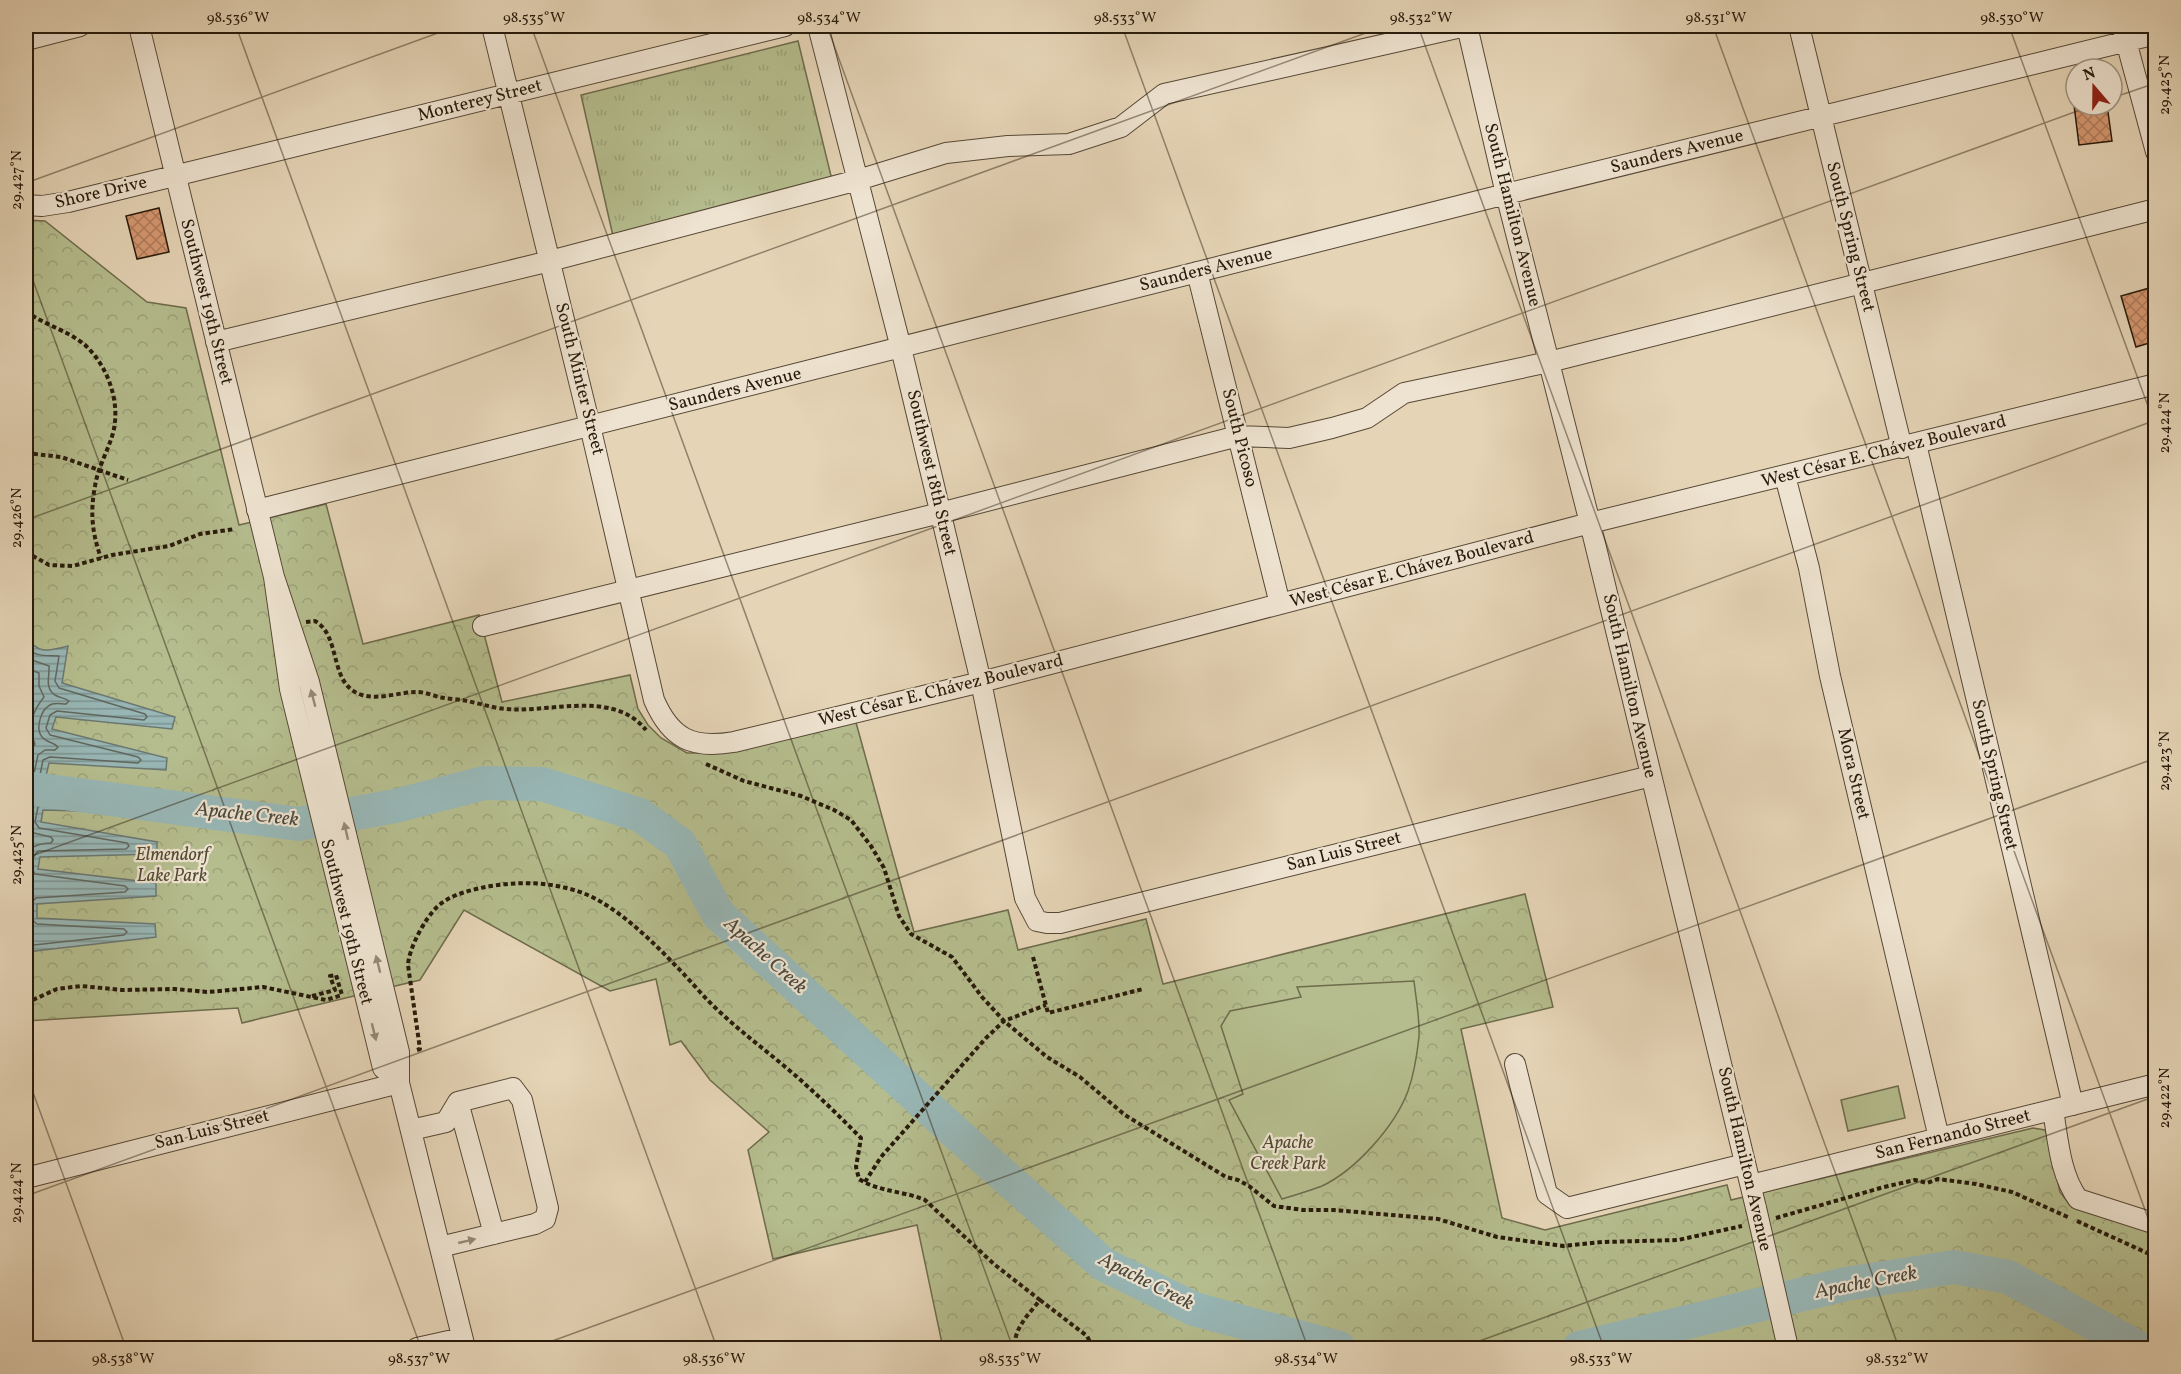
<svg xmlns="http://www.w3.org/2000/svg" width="2181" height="1374" font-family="Vollkorn,serif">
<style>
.grass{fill:url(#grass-tufts);stroke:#6e6c4c;stroke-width:1.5}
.forest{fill:url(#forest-crowns);stroke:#6e6c4c;stroke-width:1.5}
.garden{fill:#b5bd8e;stroke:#6e6c4c;stroke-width:1.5}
.water{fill:url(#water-rules);stroke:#6b7872;stroke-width:1.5}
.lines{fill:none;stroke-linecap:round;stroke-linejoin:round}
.shore{stroke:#606860;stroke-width:1.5}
.stream{stroke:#6b7872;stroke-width:6}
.river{stroke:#98b7b6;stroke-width:34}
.building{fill:url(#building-cross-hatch);stroke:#271a0b;stroke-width:1.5}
.minor-casing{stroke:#564836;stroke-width:22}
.path{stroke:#271a0b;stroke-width:4;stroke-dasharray:4.5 3;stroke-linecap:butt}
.minor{stroke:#eee3d0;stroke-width:20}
.minor-bridge-casing{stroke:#564836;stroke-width:22;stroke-linecap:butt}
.minor-bridge{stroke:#eee3d0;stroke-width:20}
.oneway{fill:#948977}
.ticks{fill:none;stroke:#271a0b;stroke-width:1.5;stroke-opacity:0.45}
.labels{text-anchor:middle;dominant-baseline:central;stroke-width:4.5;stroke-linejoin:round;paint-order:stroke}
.street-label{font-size:18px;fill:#271a0b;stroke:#eee3d0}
.park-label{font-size:18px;font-style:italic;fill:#524b32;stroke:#eee3d0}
.water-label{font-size:20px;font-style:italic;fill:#49493e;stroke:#eee3d0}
.neatline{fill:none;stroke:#271a0b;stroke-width:2}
.ticks-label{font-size:15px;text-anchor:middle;fill:#271a0b}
</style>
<defs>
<pattern id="grass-tufts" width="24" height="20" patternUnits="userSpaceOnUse" patternTransform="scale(1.5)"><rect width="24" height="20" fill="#b5bd8e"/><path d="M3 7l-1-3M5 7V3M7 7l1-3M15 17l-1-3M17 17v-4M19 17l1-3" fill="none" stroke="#9ca279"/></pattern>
<pattern id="forest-crowns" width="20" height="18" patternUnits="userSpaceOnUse" patternTransform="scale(1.5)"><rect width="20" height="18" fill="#b5bd8e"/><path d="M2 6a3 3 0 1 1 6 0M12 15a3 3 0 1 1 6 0" fill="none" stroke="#9ca279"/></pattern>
<pattern id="water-rules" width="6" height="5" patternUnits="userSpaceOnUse" patternTransform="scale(1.5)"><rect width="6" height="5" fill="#98b7b6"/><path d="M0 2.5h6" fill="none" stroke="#7c9492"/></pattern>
<pattern id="building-cross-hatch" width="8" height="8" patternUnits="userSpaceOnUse" patternTransform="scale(1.5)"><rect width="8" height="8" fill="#d69871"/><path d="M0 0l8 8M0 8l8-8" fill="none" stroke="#ae7b5b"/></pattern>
</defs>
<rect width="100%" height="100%" fill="#e5d4b6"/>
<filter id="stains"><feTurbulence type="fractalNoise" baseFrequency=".00333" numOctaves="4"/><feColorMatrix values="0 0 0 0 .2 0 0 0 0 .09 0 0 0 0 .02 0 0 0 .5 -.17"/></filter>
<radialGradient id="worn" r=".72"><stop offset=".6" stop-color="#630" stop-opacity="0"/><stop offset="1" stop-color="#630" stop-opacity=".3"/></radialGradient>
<path class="grass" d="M798,41L833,184L613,236L581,95Z"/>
<path class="forest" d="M26,220L45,221L147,302L186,308L239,525L326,504L363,644L479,615L502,702L630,675L638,709L648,725L661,738L687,753H713L855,719L914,932L1008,910L1018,950L1146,919L1163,984L1525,894L1553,1007L1461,1029L1502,1218L1545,1230L1727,1185L1731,1200L2033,1128L2045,1130L2047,1135L2060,1192L2069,1204L2078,1209L2155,1233V1348H943L917,1225L773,1259L748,1150L769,1132L710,1080L681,1041L670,1045L656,979L610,991L464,910L420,980L242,1023L238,1008L26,1021Z"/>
<path class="garden" d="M1414,981C1416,999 1420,1019 1419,1037C1417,1055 1414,1074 1408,1091C1395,1126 1356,1170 1322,1186C1309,1191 1295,1195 1282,1199L1229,1100L1243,1094L1221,1026L1230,1011L1301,997L1297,987Z
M1898,1086L1905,1118L1848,1131L1841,1100Z"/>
<path class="water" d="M26,636C38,655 48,651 68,646L62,683L175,717L172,729L56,717L52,729L167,758L166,770L49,763L46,776L161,800L159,813L43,810L41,822L157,842V854L40,857L38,869L156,883V896L37,904V918L155,924L156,937L35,951L26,956Z"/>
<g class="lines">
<path class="shore" d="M26,646C34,658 47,655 59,656L55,681L59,688L145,714L147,717L144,720L57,711L50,715L46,728L50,735L138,757L141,760L138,763L50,757L43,760L40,775L44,782L134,800L136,803L133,806L43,804L38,807L35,822L39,828L127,843L129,846L126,849L39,851C32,855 30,867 35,874L125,886L128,889L125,892L36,898L31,903V919L37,924L124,929L127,932L124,935L34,945L26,949
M26,658L49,666C50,675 44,688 55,695C60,698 65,698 69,701L66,704C62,704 57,703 52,704C41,708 35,728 42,737C47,743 54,742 58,747L55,750H45L38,755L33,778L39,788L52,791L54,794L52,797C47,797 42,796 37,798C24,804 25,825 34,833L51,837L53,840L51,843C36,844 28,846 26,862
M26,668L39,673V686L44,697C32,712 27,726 35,744L28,754L26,762"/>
<path class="stream" d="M1288,1348L1292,1336"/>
<path class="river" d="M26,788L298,824L395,806L484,783L542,784L640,815L680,844L718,914L957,1134L1103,1264L1194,1309L1339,1348
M1579,1348L1846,1284L1954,1267L2008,1277L2139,1348"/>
</g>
<path class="building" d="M2074,105H2107L2112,141L2079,145Z
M159,208L169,252L137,259L126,216Z
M2153,287L2156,296V341L2136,347L2121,296Z"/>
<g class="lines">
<defs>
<path id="minor" d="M139,26L274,577
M492,26L590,426L654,700C671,739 692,749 734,742L981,682L1590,523L2156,384
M818,26L901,348L981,682L1025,898L1037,921L1047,923H1060L1651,776
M1467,26L1506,194L1590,523L1756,1208
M1799,26L1902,448
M2122,26L2156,152
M26,40L80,26
M26,205L42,206L68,202L785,26
M1197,272L1280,604
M216,342L550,261L858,180L946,153L1008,146L1069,144L1121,127L1164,94L1466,26
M1916,444L2073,1105
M1785,476L1809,568L1830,676L1939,1138
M257,510L1506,194L2156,34
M483,626L940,513L1238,436L1289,438L1332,428L1367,418L1404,393L1549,362L2156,209
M1515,1064L1547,1194L1567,1208L1745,1164
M399,1083L383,1068L290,689L274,577L309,682L399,1052V1083L465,1348
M458,1102L494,1234
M2053,1110C2058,1140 2060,1174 2078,1199L2156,1224
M411,1130L446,1122L458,1102L513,1088L522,1100L548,1208L545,1219L535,1224L440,1247
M26,1178L399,1083
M1751,1185L2156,1084
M417,1348L462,1338"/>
</defs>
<use href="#minor" class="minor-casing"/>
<path class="path" d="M26,311C44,325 67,330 85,345C108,366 121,403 113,433C108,451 98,467 95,486C90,512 92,533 101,558
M26,453L61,457L128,480
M26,552L49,565L73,566L112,555L169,546L200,534L235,529
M306,622L315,621C342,636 328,685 362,695C380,700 400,692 417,692C424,692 432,695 439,697C448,699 458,699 467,701C477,703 487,706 498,708C544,716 611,687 646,730
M706,764L744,781L801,796L834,810L851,820L871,846L884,868L899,916L911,934L952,957L982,997L1004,1021L1047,1057L1080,1077L1125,1115L1226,1177L1238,1180L1249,1186L1274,1206L1303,1210H1334L1438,1219L1497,1237L1563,1246L1603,1242L1678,1240L1742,1226
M1033,957L1048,1013L1143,989
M312,996L335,990L330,976L336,975L342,995
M26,1003L57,989L81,986L122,990L175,989L208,992L263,987L326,1000L342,995
M417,1050L420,1049L408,965C409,948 425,918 438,906C445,900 453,896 462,893C505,879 563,878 603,903C629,919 654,943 675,965C691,981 705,999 722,1014C749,1039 779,1060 806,1085C825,1102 843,1120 861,1138L856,1167L859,1179C879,1192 904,1191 925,1200L995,1265L1040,1300C1029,1314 1013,1329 1015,1348
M865,1182L881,1157L986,1038L1004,1021L1046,1005
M1776,1218L1884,1187L1915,1180L1927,1183L1938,1179L1976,1184L2012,1192L2070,1218
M2077,1221L2156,1257
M1040,1300L1087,1336L1093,1348"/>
<use href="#minor" class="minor"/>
<defs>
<path id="minor-bridge" d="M1756,1208L1788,1348"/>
</defs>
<use href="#minor-bridge" class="minor-bridge-casing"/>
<use href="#minor-bridge" class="minor-bridge"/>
</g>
<defs><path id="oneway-solid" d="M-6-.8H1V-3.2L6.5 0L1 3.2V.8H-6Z" transform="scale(1.5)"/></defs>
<g class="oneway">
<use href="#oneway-solid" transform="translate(313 698) rotate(-105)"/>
<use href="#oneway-solid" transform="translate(346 831) rotate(-103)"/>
<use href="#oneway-solid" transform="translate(378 964) rotate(-104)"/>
<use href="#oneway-solid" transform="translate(374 1032) rotate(76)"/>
<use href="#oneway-solid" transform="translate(467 1241) rotate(-13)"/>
</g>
<path class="ticks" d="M236,26L717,1348M531,26L1013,1348M827,26L1308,1348M1122,26L1604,1348M1418,26L1899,1348M1713,26L2156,1240M2009,26L2156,428M2112,98L2156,83M26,183L457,26M26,261L421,1348M26,520L1385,26M26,858L2094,105M26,1073L126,1348M26,1196L2156,420M533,1348L2156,758M1460,1348L2156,1096"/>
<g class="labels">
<g class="street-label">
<text transform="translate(480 101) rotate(-14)">Monterey Street</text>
<text transform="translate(1677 152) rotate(-14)">Saunders Avenue</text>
<text transform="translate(101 193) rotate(-13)">Shore Drive</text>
<text transform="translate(1512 215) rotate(76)">South Hamilton Avenue</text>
<text transform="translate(1850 237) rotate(76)">South Spring Street</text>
<text transform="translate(1206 270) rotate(-14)">Saunders Avenue</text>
<text transform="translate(206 302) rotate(76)">Southwest 19th Street</text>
<text transform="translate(579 379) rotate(76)">South Minter Street</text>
<text transform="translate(735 390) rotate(-14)">Saunders Avenue</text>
<text transform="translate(1239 438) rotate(76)">South Picoso</text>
<text transform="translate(1884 452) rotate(-14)">West César E. Chávez Boulevard</text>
<text transform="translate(931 473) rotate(77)">Southwest 18th Street</text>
<text transform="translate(1412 570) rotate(-15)">West César E. Chávez Boulevard</text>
<text transform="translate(1629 686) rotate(77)">South Hamilton Avenue</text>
<text transform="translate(941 691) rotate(-14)">West César E. Chávez Boulevard</text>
<text transform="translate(1853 774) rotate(77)">Mora Street</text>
<text transform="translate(1994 775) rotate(77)">South Spring Street</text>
<text transform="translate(1344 852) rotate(-14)">San Luis Street</text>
<text transform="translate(346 922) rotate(76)">Southwest 19th Street</text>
<text transform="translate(212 1130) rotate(-14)">San Luis Street</text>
<text transform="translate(1953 1135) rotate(-14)">San Fernando Street</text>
<text transform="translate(1744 1159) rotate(77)">South Hamilton Avenue</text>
</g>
<g class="park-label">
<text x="172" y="855">Elmendorf<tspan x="172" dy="21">Lake Park</tspan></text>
<text x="1288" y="1143">Apache<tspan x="1288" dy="21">Creek Park</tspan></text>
</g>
<g class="water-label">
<text transform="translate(247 815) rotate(6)">Apache Creek</text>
<text transform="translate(765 956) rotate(42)">Apache Creek</text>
<text transform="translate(1146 1282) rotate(27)">Apache Creek</text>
<text transform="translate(1866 1283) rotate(-11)">Apache Creek</text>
</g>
</g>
<rect width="2181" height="1374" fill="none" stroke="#e5d4b6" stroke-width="66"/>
<g transform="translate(2094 87) rotate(340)"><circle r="28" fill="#eee3d0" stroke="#9e9381" stroke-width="1.5"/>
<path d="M0-4.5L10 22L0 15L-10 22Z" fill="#8f2418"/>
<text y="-9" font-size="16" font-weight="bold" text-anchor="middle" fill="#271a0b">N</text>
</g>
<rect x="33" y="33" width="2115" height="1308" class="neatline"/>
<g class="ticks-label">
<text x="238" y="22">98.536°W</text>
<text x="534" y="22">98.535°W</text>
<text x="829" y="22">98.534°W</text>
<text x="1125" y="22">98.533°W</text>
<text x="1421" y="22">98.532°W</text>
<text x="1716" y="22">98.531°W</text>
<text x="2012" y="22">98.530°W</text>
<text transform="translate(2164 85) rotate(-90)" y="5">29.425°N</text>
<text transform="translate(16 180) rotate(-90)" y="5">29.427°N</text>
<text transform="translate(2164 423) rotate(-90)" y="5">29.424°N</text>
<text transform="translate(16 518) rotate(-90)" y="5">29.426°N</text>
<text transform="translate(2164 761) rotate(-90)" y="5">29.423°N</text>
<text transform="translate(16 855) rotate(-90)" y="5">29.425°N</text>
<text transform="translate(2164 1098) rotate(-90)" y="5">29.422°N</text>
<text transform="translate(16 1193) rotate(-90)" y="5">29.424°N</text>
<text x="123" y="1363">98.538°W</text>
<text x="419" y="1363">98.537°W</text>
<text x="714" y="1363">98.536°W</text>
<text x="1010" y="1363">98.535°W</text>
<text x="1306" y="1363">98.534°W</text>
<text x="1601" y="1363">98.533°W</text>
<text x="1897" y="1363">98.532°W</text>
</g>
<rect width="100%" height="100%" filter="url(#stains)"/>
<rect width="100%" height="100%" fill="url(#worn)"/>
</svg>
